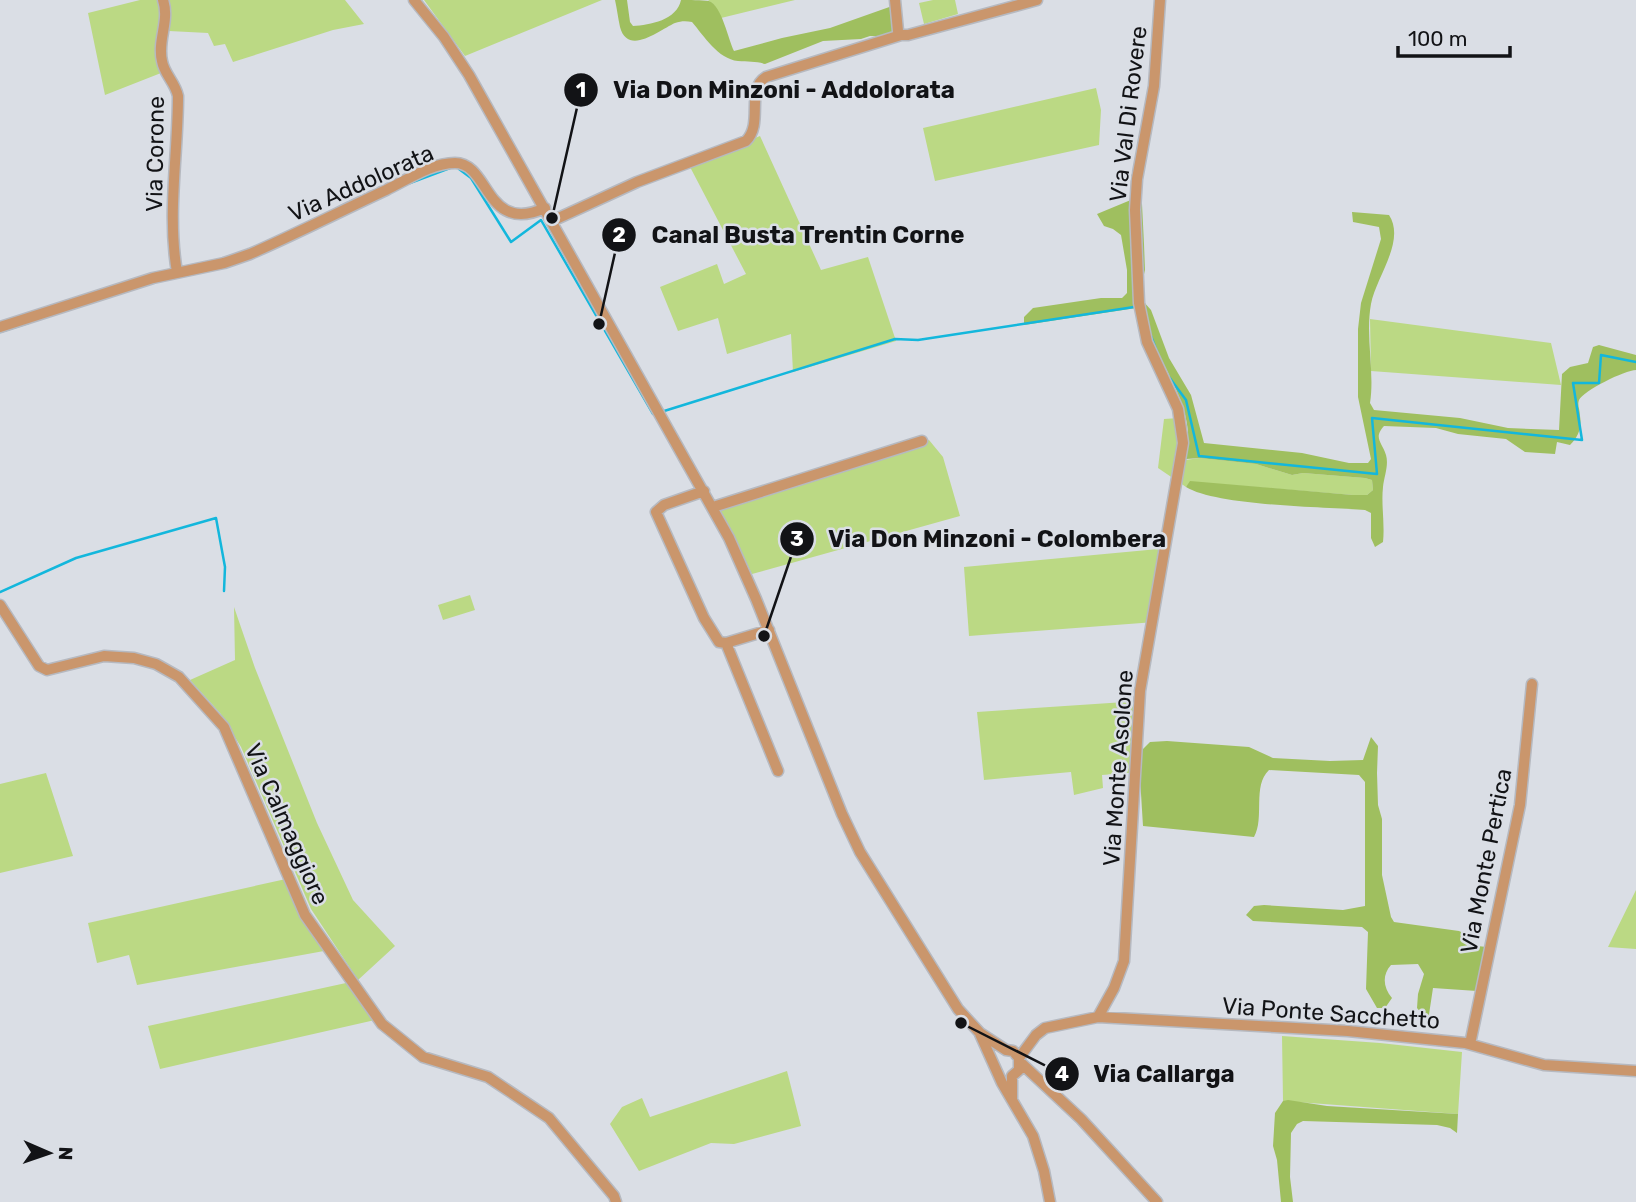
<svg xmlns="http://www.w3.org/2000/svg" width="1636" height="1202" font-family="Rubik,sans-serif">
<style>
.green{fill:#bbd984}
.forest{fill:#9fbf5f}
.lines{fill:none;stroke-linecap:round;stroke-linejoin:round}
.stream{stroke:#13b7dc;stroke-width:2.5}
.minor-casing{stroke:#b6b9c0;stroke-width:13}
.minor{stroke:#ca966c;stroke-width:10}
.labels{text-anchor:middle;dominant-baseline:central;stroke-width:5;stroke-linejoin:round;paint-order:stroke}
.street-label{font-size:23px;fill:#121316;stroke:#dadee5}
.leader{fill:none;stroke:#121316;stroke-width:2.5}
.callout-dot{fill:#121316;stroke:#dadee5;stroke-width:2.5}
.mark-label{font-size:21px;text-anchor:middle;font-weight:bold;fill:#fff}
.callout-label{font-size:24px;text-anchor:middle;font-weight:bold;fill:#121316;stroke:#dadee5;stroke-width:5;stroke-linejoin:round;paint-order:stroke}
</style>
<rect width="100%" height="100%" fill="#dadee5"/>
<path class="green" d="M140,0H160C166,25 152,48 161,73L105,95L88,13Z
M166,0H345L364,24L333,30L233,62L225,44L214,46L208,33L169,31L170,13Z
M424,0H602L465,56Z
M708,0H795L721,18L714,5Z
M933,0H955L958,14L924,24L919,3Z
M1096,88L1101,110L1099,145L935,181L923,128Z
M760,136L821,270L868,257L896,341L793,372L791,334L727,354L718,318L678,331L660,287L717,264L724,284L746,274L689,165Z
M1370,319L1551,343L1561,385L1371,371Z
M1179,418L1178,461L1200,458L1256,464L1292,475L1303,473L1365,478L1372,480L1373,490L1367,495H1353L1191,482L1186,487L1158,468L1164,419Z
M929,440L943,457L960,516L752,574L719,509Z
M1169,548L1155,622L969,636L964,567Z
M470,595L475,610L443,620L438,605Z
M234,607L255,668L317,823L353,900L395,946L358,980L311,909L241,747L220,713L190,680L235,660Z
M1140,701L1139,761L1141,772L1102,775L1103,788L1074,795L1071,772L984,780L977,712Z
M46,773L73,856L0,873V784Z
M286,879L311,931L324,951L137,985L129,955L97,963L88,923Z
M1636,890V949L1608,947Z
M346,983L375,1020L160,1069L148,1026Z
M1282,1036L1380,1043L1462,1052L1458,1114L1283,1101Z
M787,1071L801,1126L734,1144L711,1143L639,1171L610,1124L622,1107L642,1098L650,1117Z"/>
<path class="forest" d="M615,0H627L630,22L633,26C650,25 677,20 681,0C689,0 702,0 709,1C722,6 728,39 734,51L782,38L830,28L895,5L897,37L870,36L861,39L823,41L765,64C756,61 748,62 738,61C718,59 704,36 692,22C686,21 681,21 675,23C661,29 628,57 620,27C618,18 617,9 615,0Z
M1138,197L1142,204L1144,244L1145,270L1141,287L1143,301L1151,310L1169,358L1191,395L1204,443L1302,453L1349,463H1368L1371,459L1358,397V329L1361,303L1381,239L1379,227L1353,222L1352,212L1389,215C1406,241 1376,277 1371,304C1365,337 1375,371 1370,403L1374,410L1460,418L1508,428L1559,430L1562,374L1570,367L1588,363L1593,347L1599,345L1636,355V370C1625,370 1583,391 1579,400C1577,405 1580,410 1580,416C1582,428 1578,437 1570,445L1557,442L1555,454L1525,452L1506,439L1458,434L1436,428L1384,426C1373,438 1382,442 1386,455C1389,465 1384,477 1383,487C1381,505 1385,524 1383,542L1375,547L1371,538V513L1365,510C1325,507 1217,506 1186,487L1190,481L1353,495H1367L1373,490L1372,480L1365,478L1303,473L1292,475L1256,464L1200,458L1186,459C1187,450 1188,440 1188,431C1184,387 1149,351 1143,307L1024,325V317L1033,308L1101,298H1122L1127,293V270L1121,235L1113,229L1104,226L1097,214Z
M1371,737L1378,746L1377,773L1378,805L1382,819V875L1391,917L1394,922L1459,931L1472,937L1470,945L1486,947L1477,991L1433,988L1428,1021L1417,1008L1418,994L1424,974L1418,964L1391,965C1382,975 1383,987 1392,998L1385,1008H1377L1366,989L1368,932L1362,927L1253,921L1246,915L1254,906L1264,905L1343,910L1365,906V782L1359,775L1269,770C1252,786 1265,818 1254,837L1143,826L1139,761L1142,750L1150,742L1167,741L1249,747L1273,758L1330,761L1363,760Z
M1288,1100L1327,1106L1458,1114L1457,1133L1450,1128L1437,1125L1303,1121L1297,1124L1291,1133L1290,1177L1293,1202H1281L1277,1160L1273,1146L1275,1113L1283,1101Z"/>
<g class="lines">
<path class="stream" d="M459,169L471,178L511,242L541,220L653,414H654
M410,183L450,168
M1149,331L1159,357
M0,332L28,323
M1166,373L1186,400L1199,456L1377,474L1372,418L1582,440L1573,383H1599L1601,355L1636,362
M661,412L895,339L918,340L1134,307
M0,592L76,558L216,518L225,567L224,591"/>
<defs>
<path id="minor" d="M163,0C170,21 157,40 162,61C164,74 175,82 178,96C178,155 167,214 177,272
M414,0L444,37L469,75L729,538L756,599L842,814L860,852L958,1009L980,1033L1006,1050L1013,1051L1019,1058V1070L1012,1076V1099
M895,0L898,31L901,35H908L1037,0
M552,221L637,182L746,141C764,123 745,90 766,77L901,35
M0,327L153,278L224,263L250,254C296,234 341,211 386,190C407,180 431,163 455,163C490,163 485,235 545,208
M704,491L664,505L656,512L704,618L719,642L726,643L769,630
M713,507L922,441
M0,605L39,666L47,670L104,656L134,658L156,664L179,677L224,727L305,915L382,1024L423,1057L488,1077L549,1118L614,1196L616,1202
M726,643L778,771
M1098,1017L1114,988L1124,961L1140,691L1183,443L1178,409L1147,342L1139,303L1135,210L1137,179L1154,86L1160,0
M980,1034L1002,1083L1033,1136L1044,1171L1050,1202
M1470,1044L1520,805L1532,684
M1019,1058L1036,1035L1045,1028L1098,1017L1348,1031L1465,1043L1544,1065L1636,1071
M1020,1062L1081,1119L1157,1202"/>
</defs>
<use href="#minor" class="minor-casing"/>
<use href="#minor" class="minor"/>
</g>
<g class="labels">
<g class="street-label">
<text transform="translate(1128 114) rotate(-83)">Via Val Di Rovere</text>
<text transform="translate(155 154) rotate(-89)">Via Corone</text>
<text transform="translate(361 183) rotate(-24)">Via Addolorata</text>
<text transform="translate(1118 768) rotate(-86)">Via Monte Asolone</text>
<text transform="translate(287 824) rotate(66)">Via Calmaggiore</text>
<text transform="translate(1486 861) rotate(-79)">Via Monte Pertica</text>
<text transform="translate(1331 1013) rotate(4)">Via Ponte Sacchetto</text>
</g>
</g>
<path class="leader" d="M552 218L581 90M599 324L619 235M764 636L797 539M961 1023L1062 1074"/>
<g class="callout-dot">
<circle cx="552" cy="218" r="7"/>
<circle cx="599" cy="324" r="7"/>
<circle cx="764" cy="636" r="7"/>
<circle cx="961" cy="1023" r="7"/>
<circle cx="581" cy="90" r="18"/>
<circle cx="619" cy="235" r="18"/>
<circle cx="797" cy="539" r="18"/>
<circle cx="1062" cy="1074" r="18"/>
</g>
<g class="mark-label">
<text x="581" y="97">1</text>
<text x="619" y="242">2</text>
<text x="797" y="546">3</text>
<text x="1062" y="1081">4</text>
</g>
<g class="callout-label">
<text x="784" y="98">Via Don Minzoni - Addolorata</text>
<text x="808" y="243">Canal Busta Trentin Corne</text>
<text x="997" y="547">Via Don Minzoni - Colombera</text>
<text x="1164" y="1082">Via Callarga</text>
</g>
<g transform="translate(49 1153) rotate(92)" stroke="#dadee5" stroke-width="5" paint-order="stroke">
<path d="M0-5L12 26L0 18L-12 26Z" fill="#121316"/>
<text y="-10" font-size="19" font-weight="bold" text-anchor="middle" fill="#121316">N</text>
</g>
<path d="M1398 46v10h112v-10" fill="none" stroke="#121316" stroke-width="3.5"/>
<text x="1408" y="46" font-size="21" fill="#121316" stroke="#dadee5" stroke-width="5" paint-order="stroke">100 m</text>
</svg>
